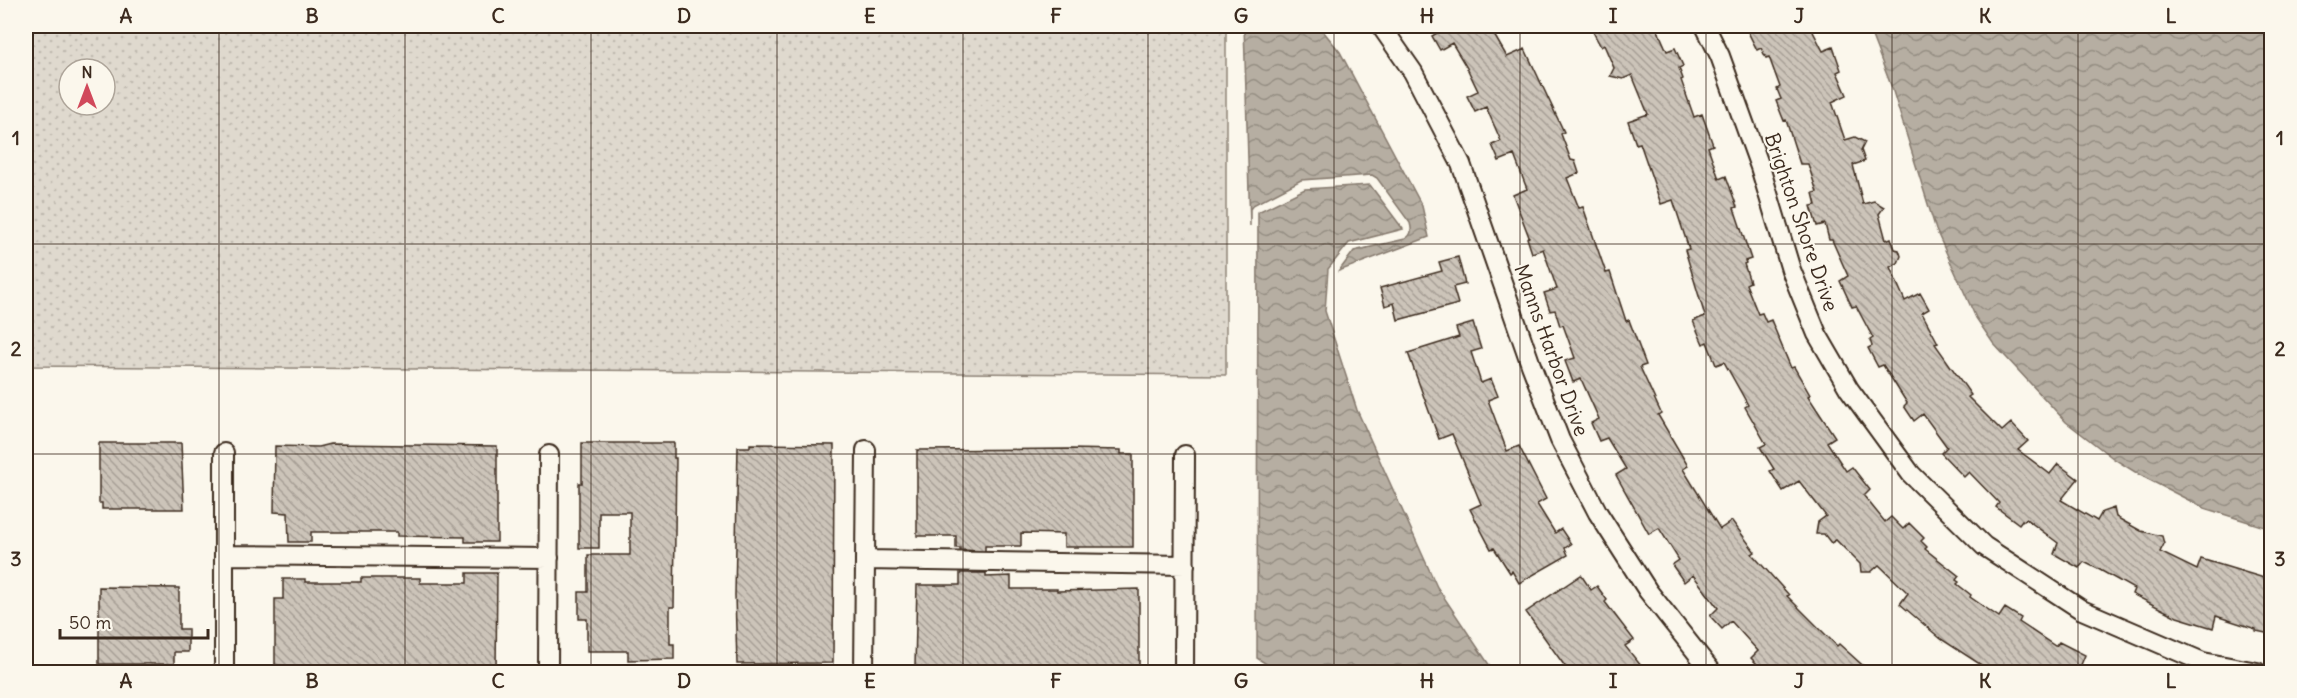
<svg xmlns="http://www.w3.org/2000/svg" width="2297" height="698" font-family="Delius,sans-serif">
<style>
.grass{fill:url(#grass-dots);stroke:#8d8276;stroke-width:1.5;fill-rule:evenodd}
.water{fill:url(#water-waves);stroke:#85796d;stroke-width:1.5}
.building{fill:url(#building-back-hatch);stroke:#3b2a1e;stroke-width:1.5}
.lines{fill:none;stroke-linecap:round;stroke-linejoin:round}
.minor-casing{stroke:#3b2a1e;stroke-width:22}
.minor{stroke:#fbf7ec;stroke-width:18}
.grid{fill:none;stroke:#3b2a1e;stroke-width:1.5;stroke-opacity:0.55}
.labels{text-anchor:middle;dominant-baseline:central;stroke-width:4.5;stroke-linejoin:round;paint-order:stroke}
.street-label{font-size:20px;fill:#3b2a1e;stroke:#fbf7ec}
.neatline{fill:none;stroke:#3b2a1e;stroke-width:2}
.grid-label{font-size:20px;text-anchor:middle;font-weight:bold;fill:#3b2a1e}
</style>
<defs>
<pattern id="grass-dots" width="8" height="8" patternUnits="userSpaceOnUse" patternTransform="scale(1.5)"><rect width="8" height="8" fill="#dfd9ce"/><path d="M2 2h.1M6 6h.1" fill="none" stroke="#c0bab0" stroke-width="1.8" stroke-linecap="round"/></pattern>
<pattern id="water-waves" width="16" height="10" patternUnits="userSpaceOnUse" patternTransform="scale(1.5)"><rect width="16" height="10" fill="#b6aea2"/><path d="M0 5q4-4 8 0t8 0" fill="none" stroke="#958e83"/></pattern>
<pattern id="building-back-hatch" width="6" height="6" patternUnits="userSpaceOnUse" patternTransform="scale(1.5)"><rect width="6" height="6" fill="#ccc4b9"/><path d="M-1 5l2 2M0 0l6 6M5-1l2 2" fill="none" stroke="#a79f96"/></pattern>
</defs>
<rect width="100%" height="100%" fill="#fbf7ec"/>
<filter id="ink" filterUnits="userSpaceOnUse"><feTurbulence type="fractalNoise" baseFrequency=".0167" numOctaves="2"/><feDisplacementMap in="SourceGraphic" scale="12" xChannelSelector="R" yChannelSelector="G"/><feConvolveMatrix kernelMatrix="1 2 1 2 8 2 1 2 1" color-interpolation-filters="sRGB"/></filter>
<g filter="url(#ink)">
<path class="grass" d="M26,26H1226V375L26,366ZM69,69H105V105H69Z"/>
<path class="water" d="M1244,26H1319L1340,52L1422,206L1429,237L1339,271L1354,251L1405,239C1412,235 1412,230 1410,223L1377,178L1372,175L1301,180L1253,205L1250,209V226Z
M1868,26H2271V529L2204,508L2140,475L2114,459L2066,422L1993,343L1976,318L1936,230L1892,88Z
M1370,185L1403,229L1349,243L1328,269L1325,311L1357,410L1437,587L1494,672H1279L1257,658L1258,212L1305,189Z"/>
<path class="building" d="M1442,26H1489L1507,57L1525,49L1564,132L1561,134L1571,160L1575,161L1579,173L1567,178L1579,208L1583,207L1606,273L1610,272L1626,321L1629,320L1646,365L1640,367L1661,413L1658,415L1688,466L1683,469L1720,529L1732,521L1755,552L1752,554L1789,595L1787,596L1837,646L1839,644L1870,672H1765L1751,658L1758,651L1731,621L1722,629L1710,616L1718,608L1693,575L1684,582L1672,565L1679,560L1659,528L1649,534L1616,475L1626,469L1607,438L1599,441L1591,423L1599,419L1581,379L1573,382L1565,361L1575,358L1563,325L1560,326L1555,310L1550,311L1544,293L1557,289L1543,249L1532,253L1527,238L1529,237L1513,195L1527,189L1514,155L1499,161L1492,145L1501,141L1486,107L1475,112L1467,96L1478,91L1467,68L1452,43L1440,50L1432,36L1444,29Z
M1590,26H1656L1667,51L1675,48L1683,66L1679,68L1683,79L1681,80L1694,117L1702,114L1713,145L1708,147L1719,179L1726,176L1737,207L1734,208L1751,259L1745,261L1746,263L1744,264L1750,282L1746,284L1758,314L1762,313L1766,322L1771,320L1791,368L1794,367L1810,395L1808,396L1835,437L1827,442L1846,471L1852,467L1870,490L1864,496L1885,522L1891,517L1903,529L1909,523L1924,538L1921,541L1927,547L1925,549L1959,576L1956,580L1959,582L1957,584L1971,595L1970,597L1999,617L2005,608L2021,618L2019,622L2055,646H2056L2059,642L2085,655L2078,672H1992L1941,639L1900,604L1908,593L1879,565L1871,572H1861L1860,564L1836,540L1831,543L1824,534H1816L1818,522L1826,516L1799,481L1783,491L1770,471L1774,469L1760,447L1766,444L1745,407L1748,405L1724,362L1716,365L1707,342L1703,344L1693,321L1705,316L1685,250L1689,249L1673,200L1661,204L1640,143L1636,144L1628,121L1648,114L1632,75L1623,79L1610,76L1614,68L1604,45L1601,47Z
M1760,26H1810L1823,51L1833,47L1841,70L1837,72L1847,95L1832,102L1845,140L1855,137L1865,142L1861,150L1865,161L1853,165L1863,204L1874,201L1884,207L1879,214L1886,240L1891,238L1895,249L1899,250L1901,256L1898,263L1890,267L1905,301L1920,293L1929,309L1922,313L1938,343L1935,344L1971,395L1968,397L2002,431L2011,423L2028,441L2018,450L2050,474L2058,464L2078,479L2061,500L2097,521L2102,512L2114,508L2116,517L2141,531L2162,536L2164,544L2160,552L2197,570L2201,559L2271,580V634L2256,631V629L2216,616L2213,628L2177,617L2132,594L2134,589L2100,570L2084,562L2079,568L2054,554L2058,543L2026,519L2024,521L2022,520L2019,524L1996,507L1999,503L1969,472L1964,477L1941,453L1947,447L1923,414L1914,421L1904,406L1907,403L1883,365L1878,367L1868,348L1872,346L1870,340L1873,338L1856,306L1852,307L1840,281L1848,276L1832,240H1829L1825,224L1817,226L1811,206L1816,205L1813,193L1817,192L1808,164H1800L1786,120L1784,121L1776,101L1781,99L1777,89L1780,87L1769,57L1766,58L1761,48L1757,50L1748,32Z
M1458,257L1465,284L1453,287L1458,304L1398,320L1394,303L1385,306L1380,288L1442,271L1439,262Z
M1473,323L1481,349L1471,352L1481,383L1491,379L1498,396L1488,400L1507,451L1519,446L1546,499L1537,504L1555,533L1561,529L1571,544L1565,548L1568,555L1519,583L1512,571L1510,573L1494,548L1491,549L1470,509L1481,504L1452,434L1439,439L1408,353L1459,337L1456,328Z
M99,443H181L184,509H102V503H99Z
M582,443H674V458H676L674,607H670V644H674V659L628,660V651H587V619H579V592H588V555H630V512H599V548H579V483H582Z
M330,444L497,446V542H465V537L397,536V532H311V542H289L288,513L274,512L275,446L318,447Z
M750,444L834,445L833,663L737,664L735,595L738,447H750Z
M1069,449L1121,450V454H1133V547H1064V534L1021,533V546H985V551L960,550V548H956V536H917V450Z
M467,573H497L496,670H289V666L275,665V599H283V579H305V582H361V578H420V583H467Z
M960,573H986V577L1011,576V589H1057V591L1139,589V672H921V667H915L917,585H960Z
M1581,575L1591,590L1597,586L1607,600L1605,602L1634,640L1625,646L1646,672H1569L1526,612Z
M99,587L179,588V629H188V652H174V664H99Z"/>
<g class="lines">
<defs>
<path id="minor" d="M1381,26L1413,72L1461,164L1531,365L1560,440L1598,513L1648,591L1712,672
M1705,26L1720,56L1760,167L1791,270L1817,334L1849,389L1911,474L1984,546L2082,610L2203,662L2257,672
M224,453V672
M224,555L549,558
M865,560L1185,565
M548,672L549,455
M864,672L866,450
M1184,672L1185,455"/>
</defs>
<use href="#minor" class="minor-casing"/>
<use href="#minor" class="minor"/>
</g>
</g>
<path class="grid" d="M219,26V672M405,26V672M591,26V672M777,26V672M963,26V672M1148,26V672M1334,26V672M1520,26V672M1706,26V672M1892,26V672M2078,26V672M26,244H2272M26,454H2272"/>
<g class="labels">
<g class="street-label">
<text transform="translate(1802 222) rotate(71)">Brighton Shore Drive</text>
<text transform="translate(1552 350) rotate(70)">Manns Harbor Drive</text>
</g>
</g>
<rect width="2297" height="698" fill="none" stroke="#fbf7ec" stroke-width="66"/>
<g transform="translate(87 87)"><circle r="28" fill="#fbf7ec" stroke="#aea59a" stroke-width="1.5"/>
<path d="M0-4.5L10 22L0 15L-10 22Z" fill="#d1495b"/>
<text y="-9" font-size="16" font-weight="bold" text-anchor="middle" fill="#3b2a1e">N</text>
</g>
<path d="M60 629v9h148v-9" fill="none" stroke="#3b2a1e" stroke-width="3"/>
<text x="69" y="629" font-size="18" fill="#3b2a1e" stroke="#fbf7ec" stroke-width="4.5" paint-order="stroke">50 m</text>
<rect x="33" y="33" width="2231" height="632" class="neatline"/>
<g class="grid-label">
<text x="126" y="23">A</text>
<text x="312" y="23">B</text>
<text x="498" y="23">C</text>
<text x="684" y="23">D</text>
<text x="870" y="23">E</text>
<text x="1056" y="23">F</text>
<text x="1241" y="23">G</text>
<text x="1427" y="23">H</text>
<text x="1613" y="23">I</text>
<text x="1799" y="23">J</text>
<text x="1985" y="23">K</text>
<text x="2171" y="23">L</text>
<text x="16" y="145">1</text>
<text x="2280" y="145">1</text>
<text x="16" y="356">2</text>
<text x="2280" y="356">2</text>
<text x="16" y="566">3</text>
<text x="2280" y="566">3</text>
<text x="126" y="688">A</text>
<text x="312" y="688">B</text>
<text x="498" y="688">C</text>
<text x="684" y="688">D</text>
<text x="870" y="688">E</text>
<text x="1056" y="688">F</text>
<text x="1241" y="688">G</text>
<text x="1427" y="688">H</text>
<text x="1613" y="688">I</text>
<text x="1799" y="688">J</text>
<text x="1985" y="688">K</text>
<text x="2171" y="688">L</text>
</g>
</svg>
